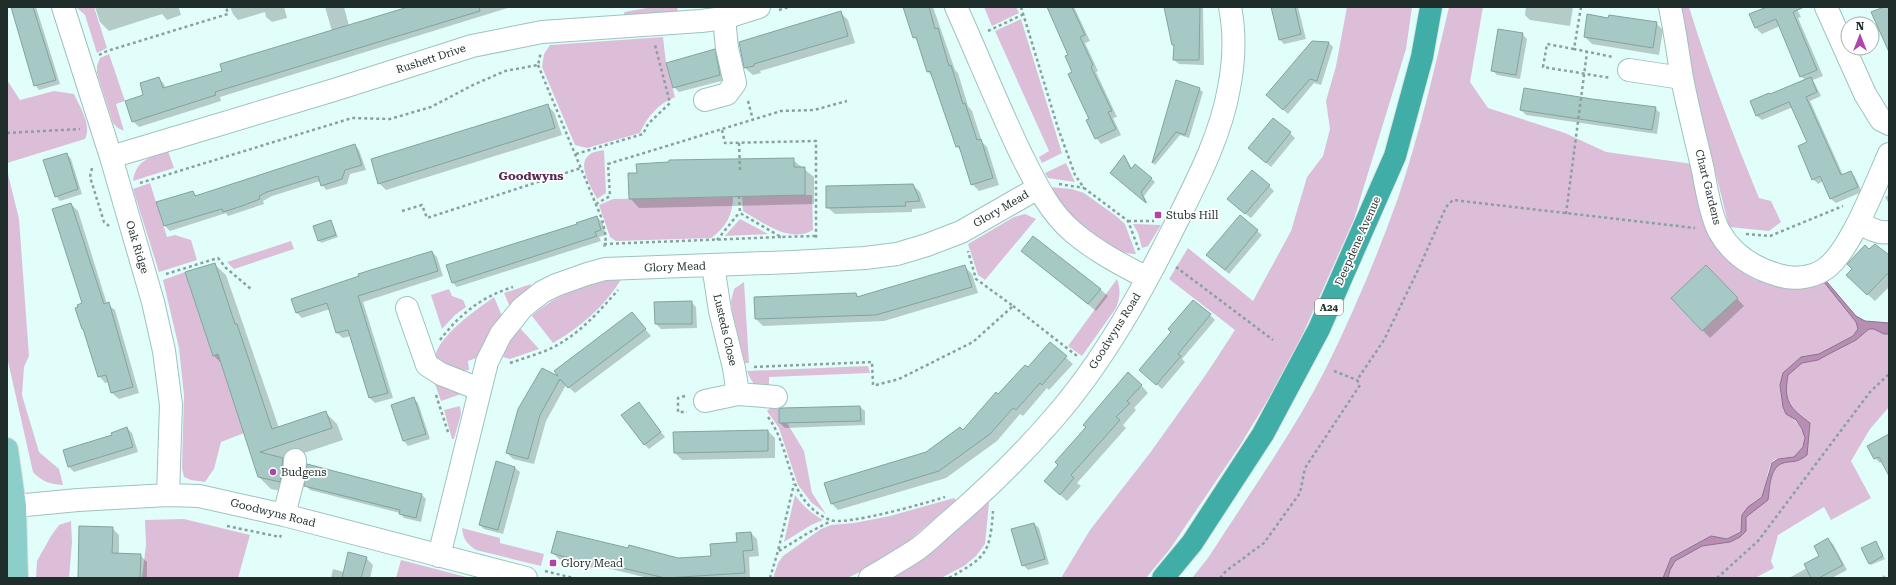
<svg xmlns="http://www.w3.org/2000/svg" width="1896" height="585" font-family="'Roboto Serif',serif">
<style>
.green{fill:#dcbed9}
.water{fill:#b88eb4;stroke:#8a718b}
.shadow{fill:#0003}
.building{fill:#a6c9c5;stroke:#82a4a0}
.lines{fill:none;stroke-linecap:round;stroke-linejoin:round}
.minor-casing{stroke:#9fc2be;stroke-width:24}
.major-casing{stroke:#e0e2e1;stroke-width:24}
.highway-casing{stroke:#e0e2e1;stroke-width:24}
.path{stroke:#8aa09d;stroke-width:2.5;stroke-dasharray:3 3;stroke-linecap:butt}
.minor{stroke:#fff;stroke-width:22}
.major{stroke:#8cceca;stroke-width:22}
.highway{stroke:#40aea6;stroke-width:22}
.poi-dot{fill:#ae46a9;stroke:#fff;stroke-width:1.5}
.labels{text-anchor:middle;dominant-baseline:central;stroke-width:3.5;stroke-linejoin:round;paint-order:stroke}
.shield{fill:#fff;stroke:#626c6b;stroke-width:1}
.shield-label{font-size:10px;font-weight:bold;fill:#1f2d2b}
.street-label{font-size:11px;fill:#1f2d2b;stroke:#fff}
.poi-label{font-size:11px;fill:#1f2d2b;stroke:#fff;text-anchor:start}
.neighbourhood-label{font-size:12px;font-weight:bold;fill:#5a2757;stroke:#fff}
</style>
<rect width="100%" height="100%" fill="#e1fefb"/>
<path class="green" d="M76,7H94L107,48L97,53L85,15Z
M653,7H677L679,15L625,18L624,12Z
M984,7H1016L1019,13L992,26Z
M1347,7H1412L1406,49L1354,219L1290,363L1239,447L1170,549L1146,578H1061L1090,530L1150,453L1207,373L1235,330L1169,279L1188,248L1253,301L1291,231L1307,177L1323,156L1330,129L1326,101L1336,66Z
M1449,7H1483L1470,82L1488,108L1565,133L1606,152L1693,164L1712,238C1723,260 1746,280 1771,284C1782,285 1808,279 1820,277L1856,322L1858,329L1853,336L1819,354L1801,357L1783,373L1786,414C1801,423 1814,442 1795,456C1789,460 1778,455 1772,462C1767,469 1766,487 1763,495C1761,498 1759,499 1756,501C1742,511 1742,515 1741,532L1727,539L1711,536L1671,558L1663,578H1192L1208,558C1249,494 1294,432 1328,364C1354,311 1378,254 1398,198C1419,136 1434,71 1449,7Z
M1675,7H1689C1709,72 1733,135 1759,198L1771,201L1781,222L1769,231L1729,227Z
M1021,19L1062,153L1042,163L1039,157L1049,151L995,31Z
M663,37L666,63L675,97C659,103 646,118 640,133L587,148L575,145L542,67L544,54L550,45Z
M109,54L125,101L116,104L124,131L118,128L113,123L97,73V66L100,58Z
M7,80L20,100L54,91L74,94C80,107 92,125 85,139L7,163Z
M604,150L606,193L597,199C592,188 576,165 589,155C592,152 599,151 604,150Z
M168,151L174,168L133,181C136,160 150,157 168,151Z
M1066,163L1075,182L1048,178L1045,173Z
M7,170L19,219L29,356L24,367L22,395L39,452L59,469L63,485C50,484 42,482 33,472L7,357Z
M150,183L167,237L175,235L191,240L197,260L159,272L133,189Z
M1049,187L1072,189L1084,193L1116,216L1125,224L1136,254C1110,254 1080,226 1063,208C1057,202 1053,194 1049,187Z
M812,195L813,230C790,244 762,222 743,211L742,196Z
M733,197C733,214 726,228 711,238L616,241L610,237L599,205L613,199Z
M1025,214L1036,219L985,280L978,275L968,244L1014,217Z
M740,219L768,234L725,236Z
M1133,224L1161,225L1148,246L1142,248L1138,233Z
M291,241L294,249L234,269L227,262Z
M185,272L213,356L218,354L244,433L221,442L214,469L205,482L191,480L184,477L182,468L184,395L179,348L163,280Z
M622,278C605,306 581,327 553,343L532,316C557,293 589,283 622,278Z
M1117,279C1121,290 1120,298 1116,308L1082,356L1068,346Z
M744,282L749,363H745L733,315L731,301L734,289Z
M531,284L529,290L510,307L504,293Z
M449,289L452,296L463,300L466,307L455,315L442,329L431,295Z
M494,297L502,316L476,358L468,361L469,370L455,372L434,360C438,335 475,311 494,297Z
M520,328L539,349L510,359L503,357L509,341Z
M1874,328L1884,334H1889V407L1870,429L1851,461L1871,498L1831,520L1824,507L1778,535L1771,561L1774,568L1755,578H1668L1670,570L1675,561L1702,546L1730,542L1746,531V517L1768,500C1770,488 1769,468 1783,463C1795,460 1795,464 1807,455L1810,423C1790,408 1783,402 1787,375L1802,363L1818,360L1856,340L1869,329Z
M868,366L870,373L769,377V390C756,389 752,383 747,371Z
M434,381L451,385L461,394L441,401Z
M460,406L461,414L454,439H452L444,410Z
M770,408H779V423H787L804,451L812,493L826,514L811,502L798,485L779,428L767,411Z
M795,495C803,506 811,513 823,520L811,525L784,542Z
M954,498L956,500L904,545L877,564L847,578H773L778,563L783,556L821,529L831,525L854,523L890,516Z
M987,501L989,503L985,544L976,556L964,566L941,578H890L927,555L946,540Z
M184,519L250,535L238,578H142L146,545L145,520Z
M71,521L72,542L69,578H36L37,561L51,536L59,525Z
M462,528L500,538V543L544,554L541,566L476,550C467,544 463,539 462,528Z
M401,560L470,578H396Z"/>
<path class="water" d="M1824,276L1827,282L1856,316L1865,321L1889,323V334H1884L1874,329H1869L1856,340L1827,355L1818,360L1802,363L1788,375C1783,402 1790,408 1810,423L1807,455C1795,464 1795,460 1783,463C1769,468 1770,488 1768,500L1746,517V531L1740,537L1730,542L1702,546L1675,561L1670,570L1668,578H1663L1671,558L1711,536L1727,539L1741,532L1742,515L1748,507L1762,497L1772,463L1778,459L1794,457L1803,447L1805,438L1802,429L1796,420L1786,414L1783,407L1780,385L1783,373L1801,357L1819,354L1853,336L1858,329L1856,322L1820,277Z"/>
<path class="shadow" d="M11,7H36L60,84L39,90L35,85Z
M95,7H183L179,8L181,15L167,20L162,14L109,31L100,22Z
M230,7H284L287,18L272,22L266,17L265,12L238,20L233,14Z
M325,7H344L349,26L410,7H511L220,97L221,101L139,127L133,121L145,95L159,78L164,84L166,89L223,72L332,31Z
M905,7H933L955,70L958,73L968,106L972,111L982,142L987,147L999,185L979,191L972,184L962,152L957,147L933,77L928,72L919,43L914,37Z
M1048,7H1074L1090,41L1085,43L1098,71L1096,72L1117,117L1113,118L1121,135L1101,144L1096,138L1073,73L1069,55Z
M1165,7H1203L1204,65L1179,64L1174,60V46Z
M1272,7H1298L1306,39L1284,44L1279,39Z
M1526,7H1573L1570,26L1530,20L1525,15Z
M1762,7H1796L1801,17L1798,18L1823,76L1813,80L1821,96L1810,101L1843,175L1851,172L1855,177L1862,192L1836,203L1831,199L1823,181L1818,184L1813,179L1809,143L1793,107L1762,120L1757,116L1751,101L1770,95L1805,80L1801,76L1780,26L1762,34L1756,28L1763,10Z
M840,12L848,20L855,43L760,71L761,73L753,75L745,68L740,43Z
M1609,19L1656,23L1663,30L1659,55L1592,44L1585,37Z
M1522,34L1527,39L1520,79L1497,75L1492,70Z
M1312,42L1329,43L1333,47L1321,85L1314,83L1288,114L1272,100Z
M714,51L719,55L725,80L679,92L674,87Z
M1177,82L1199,89L1203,92L1189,138L1180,135L1155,165L1152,162Z
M1591,100L1655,108L1660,113L1657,134L1526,115L1521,110Z
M547,105L554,112L562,135L386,190L379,183Z
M1290,133L1295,138L1271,167L1254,152Z
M355,145L359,150L366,170L350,174L347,184L326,190L320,181L272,196L263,201L264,204L228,216L226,213L170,231L165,226L158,203L193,192L197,196Z
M67,154L71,159L82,194L60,201L56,196Z
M1125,157L1132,169L1151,178L1155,182L1144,196L1148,204L1111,173Z
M793,160L814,177V204L639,208L630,198Z
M913,185L920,192L926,208L912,209V212L835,214L827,207Z
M1269,186L1274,191L1251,218L1233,204Z
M1889,195V204L1885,197Z
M71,204L78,211L107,304L115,310L139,393L119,399L112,393L109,382L105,383L99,376L83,304Z
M597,217L602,222L606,235L599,237L601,241L457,287L452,282Z
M1240,217L1262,235L1229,274L1212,259Z
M331,221L338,237L321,243L314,227Z
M1875,245L1889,257V287L1875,301L1854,282L1869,251Z
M1022,251L1100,289L1108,296L1096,311Z
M432,252L437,257L443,276L363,302L393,398L375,403L370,398L351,336L343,338L337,333L330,309L302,318L297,313Z
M214,264L226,275L279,428L326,413L337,424L343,440L283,460L294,471L291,493L271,489L259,477L222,364L214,356Z
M965,267L972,274L978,293L884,321L763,326L756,319L856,294L860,298Z
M1713,273L1744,306L1710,338L1672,298Z
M691,302L696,307L697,328L661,329L656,324Z
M632,313L651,336L575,393L566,385L546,421L534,464L513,459L507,453L542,369L562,379Z
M1210,315L1215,320L1182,359L1185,362L1162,389L1145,374Z
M1050,343L1073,364L1049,390L1047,388L1023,416L1020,414L997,441L946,478L838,510L832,504L825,484L926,453L963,431L1028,369Z
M1141,385L1148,393L1134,408L1136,410L1123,425L1126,428L1077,483L1081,486L1067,501L1053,488L1060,465Z
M414,399L418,403L430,439L408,446L404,441Z
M638,403L665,437L649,449L644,444Z
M860,407L865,411V425L785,428L780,423V410Z
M127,428L132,433L138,452L74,472L69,467L64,451L113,435Z
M768,431L775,438V458L682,460L675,453Z
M1889,435V471L1883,461L1880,463L1875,458Z
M497,463L515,468L520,472L503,534L484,529L480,525Z
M306,485L422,495L426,499L421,522L404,518L400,513L310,490Z
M1034,524L1039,528L1049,564L1028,570L1023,565Z
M112,528L119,535V554L140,555L147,562V578H79Z
M751,533L757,539L759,556L749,557L750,578H648L594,565L593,568L559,559L553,553L629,549L678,559L712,557L738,543L737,534Z
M1828,540L1833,544L1847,570L1832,578H1789L1807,568L1820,556Z
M1876,543L1885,559L1871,565L1869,563Z
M366,558L373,565L370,578H331L333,569L344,572Z
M1883,575L1888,578H1882Z"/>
<path class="building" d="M11,7H33L56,80L34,86Z
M408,7H479L480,11L215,92L216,95L132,122L125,101L143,95L140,83L159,77L163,88L222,71L220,64Z
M903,7H929L935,29L938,28L949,66L951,65L963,104L965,103L977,140L981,139L993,178L971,185L959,146L956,147L930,71L927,72L916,37L913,38Z
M1047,7H1072L1085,35L1080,37L1093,65L1091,67L1112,111L1108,112L1116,129L1095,139L1086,120L1089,119L1068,74L1072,72L1065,56L1068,55Z
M1164,7H1200L1199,60H1173L1174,45H1172Z
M1271,7H1295L1301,34L1279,40Z
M1767,7H1804L1793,12L1817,70L1800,77L1776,19L1755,28L1749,14Z
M1884,7H1889V52L1871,12Z
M841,11L848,36L754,64V66L744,68L739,42Z
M1587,14L1608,18L1609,15L1657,22L1653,48L1584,37Z
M1498,29L1523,33L1516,75L1491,71Z
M1312,41L1329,42L1317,81L1310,79L1283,110L1266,95Z
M715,49L720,75L673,88L666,63Z
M1811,77L1817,92L1806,97L1841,175L1851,171L1858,187L1830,199L1820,176L1812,180L1798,146L1807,142L1789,102L1756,116L1750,101L1769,93L1770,94Z
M1176,80L1200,88L1185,135L1176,132L1152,163Z
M1524,88L1592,99L1656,107L1652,130L1520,110Z
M548,104L555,128L378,184L371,159Z
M1273,118L1291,132L1266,163L1248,148Z
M355,144L362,165L345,170L342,179L321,186L318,176L267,192L259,196L260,199L242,206L223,212L222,209L164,226L156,202L193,191L195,196Z
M67,153L78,189L55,197L43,160Z
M1124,155L1131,169L1135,164L1152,178L1141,192L1146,203L1110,173Z
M794,158V167H805V195L629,199L628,173H637L636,164L669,162V160Z
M1252,170L1270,185L1245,214L1227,199Z
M913,184L920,201L905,202L906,206L826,208V186Z
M71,203L104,304L109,302L133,387L111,393L106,375L98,377L83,329H82L75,308L78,307L77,305L82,303L52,209Z
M1240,215L1258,230L1225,270L1206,255Z
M597,216L601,230L595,232L597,236L452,283L446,265L577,224L576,223Z
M331,220L336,235L318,241L313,226Z
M1033,236L1101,289L1088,304L1021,251Z
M1875,244L1889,255V272L1867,295L1846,275L1852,269L1847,264L1865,245L1869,249Z
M432,251L438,271L358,296L388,393L369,398L348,330L336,333L327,303L296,313L291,299L359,276L358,274Z
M215,263L235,324H237L272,429L326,411L332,428L260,452L283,458L280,482L258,477L218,354L213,356L185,272Z
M965,265L972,287L876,315L755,319L754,297L856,293L857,297Z
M1706,265L1738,298L1702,331L1671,298Z
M1193,300L1211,314L1178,354L1181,356L1156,385L1139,370L1171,332L1168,329Z
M692,301V324H655L654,302Z
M632,312L646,329L568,388L560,379L540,415L528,459L506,453L518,409L542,368L558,376L554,371Z
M1050,342L1067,356L1042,385L1040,383L1016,410L1013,408L990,434L939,471L831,504L824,483L926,452L960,427L963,430L996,392L998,394L1025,365L1028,367Z
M1128,372L1142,385L1127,401L1130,403L1116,417L1120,420L1071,475L1074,478L1060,495L1044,481L1058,465L1055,462L1086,427L1083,425Z
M414,397L426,434L403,441L391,405Z
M639,402L661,432L644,445L621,415Z
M860,406L861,421L779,423V409L782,408Z
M127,427L133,447L68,467L63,450L112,435L111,433Z
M768,430V451L674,453L673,432Z
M1889,434V476L1879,457L1874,459L1867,446Z
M496,461L515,467L498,530L479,525Z
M307,464L422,494L416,518L399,514L400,510L304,486Z
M1034,523L1045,559L1022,566L1011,529Z
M79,526L113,527L112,553L141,554L140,578H78Z
M557,531L628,548L629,545L678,558L711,556L710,544L737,542L736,533L751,532L753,550L743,551L745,573L665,578L588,560L587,563L551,553Z
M1828,538L1843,565L1819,578H1811L1804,564L1819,556L1814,546Z
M1876,541L1883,556L1869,564L1861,548Z
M348,552L367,557L361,578H342Z"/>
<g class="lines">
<defs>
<path id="minor" d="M63,7L111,157L153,302L164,351L171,405L168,495
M956,7C978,56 998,106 1021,154C1035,182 1049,212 1073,232C1095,251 1122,265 1147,278
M1670,7C1675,31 1678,54 1682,78C1688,109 1696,140 1703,170C1706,188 1711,216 1719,231C1732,255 1754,268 1778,275C1793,280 1812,278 1825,269C1850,252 1876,183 1889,154
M1826,7L1865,94L1881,120L1889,124
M1629,70L1682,78
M705,100L727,94L735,83L727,48L724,18
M111,157L334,90L472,46L542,32L701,21L724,18L759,7
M1859,222C1868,228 1878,234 1889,232
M713,265L720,311L734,368L738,394
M407,308L427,365L441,374L479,389
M705,401L738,394L776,397
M15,506L78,500L168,495L199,496L284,515L526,578
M284,515L294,476L295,460
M439,556L487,362L501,334L522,308L542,292L556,285L587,274L605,269L793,262L865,258L897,254L927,245L961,232L1038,188
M870,578C885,569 901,560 916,550C928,542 939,530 950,521C987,489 1022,455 1053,419C1104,361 1144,288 1178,219C1199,177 1221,134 1229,88C1234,62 1235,32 1230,7"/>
<path id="major" d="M7,449L15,506L17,578"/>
<path id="highway" d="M1163,578L1192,543L1263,434L1319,329L1395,156L1422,57L1431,7"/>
</defs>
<use href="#minor" class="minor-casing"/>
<use href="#major" class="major-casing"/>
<use href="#highway" class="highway-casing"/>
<path class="path" d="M1021,7L1058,128L1075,175L1084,188L1128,221L1139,250
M1581,7L1574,49L1613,57
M779,10L789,7
M988,31L1024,14
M1574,49L1547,44L1543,67L1611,78
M99,55L107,51L228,14L226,7
M538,65L602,219L606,237L604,249
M748,101L753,120
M722,130L725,143L816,141V240
M7,133L80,129
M739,143L740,170
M576,154L643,134L648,124L670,103L655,45
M92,168L90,177L104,222L109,226
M140,183L352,118L390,119L431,107L473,85L505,71L538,65L541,52
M1059,184L1084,188
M739,196L740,213L781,237L816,236
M596,204L610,196L608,164L781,111L814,110L847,101
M402,211L422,205L427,218L581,168
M1566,214L1587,52
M1128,221H1154
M1746,234L1770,236L1843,206
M717,240L739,213
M604,244L781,237
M1176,267L1273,340
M166,274L218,258L226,268L251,289
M1013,306L1077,356
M440,340C460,314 481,297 513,287
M510,363C522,359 534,355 545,351C576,338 597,314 618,290
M754,367L872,362L873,385H876L899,379L973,342L1013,306L976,279L968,251
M1334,371L1357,380
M436,395L448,432
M685,396L678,398V412H687
M768,417C782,436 786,460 794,481C800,498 814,514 830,520C846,526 926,503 945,497
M227,526L280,537L281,535
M779,551L808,533L831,521
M545,571L573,578
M770,578L778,551L794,484
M949,578C986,557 990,554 993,511
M1220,578L1226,571L1264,543L1300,493L1305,468L1360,385L1357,380L1384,340L1419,268L1446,207L1453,200L1695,228
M1717,578L1758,541L1870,392L1889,374"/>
<use href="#minor" class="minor"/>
<use href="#major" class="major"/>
<use href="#highway" class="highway"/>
</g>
<g class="poi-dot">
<rect x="1154" y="211" width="8" height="8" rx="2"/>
<circle cx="273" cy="472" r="4"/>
<rect x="549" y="559" width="8" height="8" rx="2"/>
</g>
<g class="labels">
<rect class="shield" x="1315" y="299" width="28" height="16" rx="3"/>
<g class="shield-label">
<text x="1329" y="307">A24</text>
</g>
<g class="street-label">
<text transform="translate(431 59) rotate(-18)">Rushett Drive</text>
<text transform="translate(1708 187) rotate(76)">Chart Gardens</text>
<text transform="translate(1001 209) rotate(-30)">Glory Mead</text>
<text transform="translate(1358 241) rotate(-66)">Deepdene Avenue</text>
<text transform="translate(137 247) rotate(73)">Oak Ridge</text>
<text transform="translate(675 267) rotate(-2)">Glory Mead</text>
<text transform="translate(725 330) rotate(77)">Lusteds Close</text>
<text transform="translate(1115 331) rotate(-58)">Goodwyns Road</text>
<text transform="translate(273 513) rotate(14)">Goodwyns Road</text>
</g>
<g class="poi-label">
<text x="1166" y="215">Stubs Hill</text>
<text x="281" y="472">Budgens</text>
<text x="561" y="563">Glory Mead</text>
</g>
<g class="neighbourhood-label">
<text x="531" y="176">Goodwyns</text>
</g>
</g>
<rect width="1896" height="585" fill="none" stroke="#1f2d2b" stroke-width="16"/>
<g transform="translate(1860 36)"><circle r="19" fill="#ffffff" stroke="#a5abaa"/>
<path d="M0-3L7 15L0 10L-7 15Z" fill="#ae46a9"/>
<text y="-6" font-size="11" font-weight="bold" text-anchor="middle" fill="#1f2d2b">N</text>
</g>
</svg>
